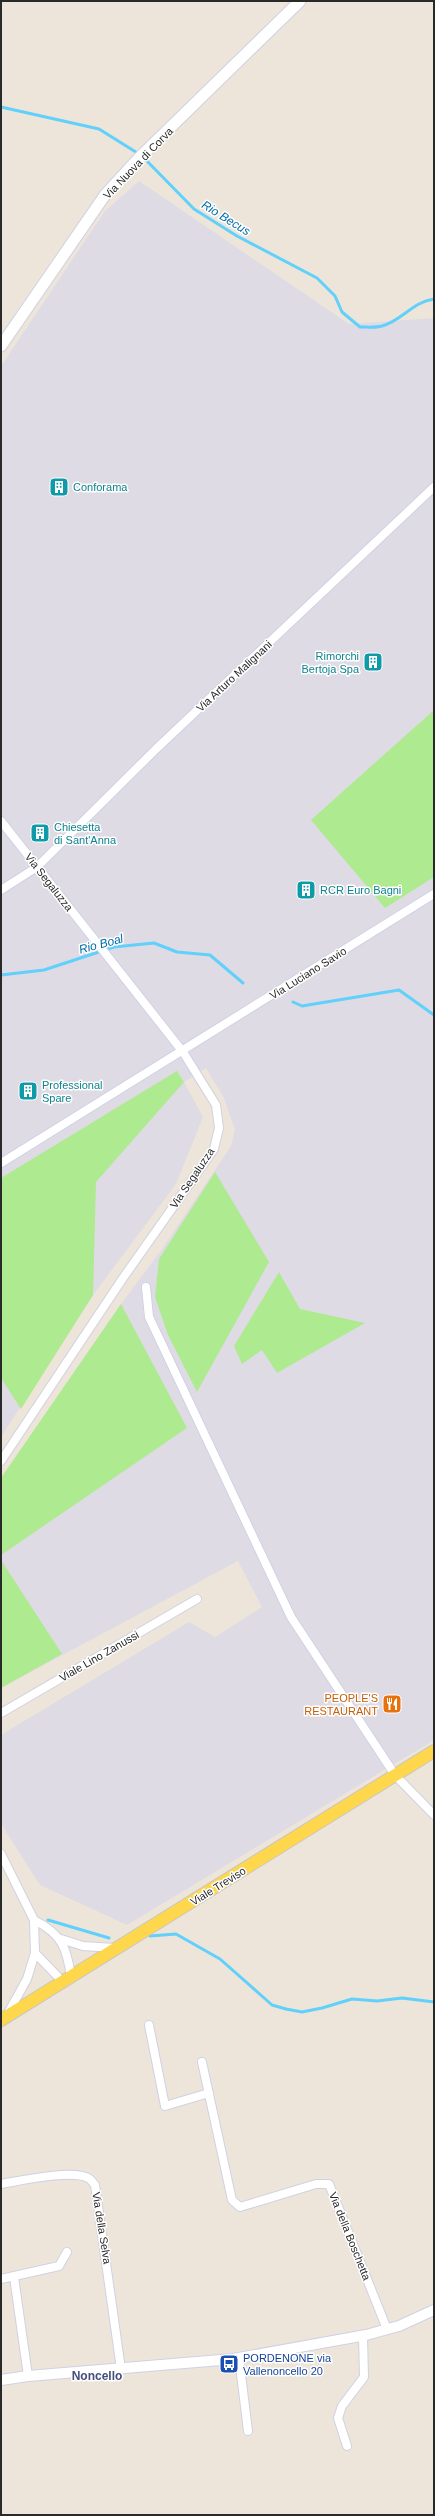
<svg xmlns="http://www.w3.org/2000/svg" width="435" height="2516" font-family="Arial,sans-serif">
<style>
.industrial{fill:#dedbe5}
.green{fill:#aeea90}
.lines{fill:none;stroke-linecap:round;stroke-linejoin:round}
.stream{stroke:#61d0fa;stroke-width:3}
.minor-casing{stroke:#cfd2e4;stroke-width:10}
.tertiary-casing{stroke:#cfd2e4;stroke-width:12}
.secondary-casing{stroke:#cfd2e4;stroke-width:13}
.primary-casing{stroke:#c7c7c7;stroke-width:14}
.minor{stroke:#fff;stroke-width:8}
.tertiary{stroke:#fff;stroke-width:10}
.secondary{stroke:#fff;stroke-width:11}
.primary{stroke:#fed74d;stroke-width:12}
.labels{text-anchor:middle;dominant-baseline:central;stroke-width:3;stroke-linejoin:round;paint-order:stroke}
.street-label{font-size:11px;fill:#292929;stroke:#fff}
.culture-label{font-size:11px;fill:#0d838f;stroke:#fff;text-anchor:start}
.food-label{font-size:11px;fill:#c56008;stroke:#fff;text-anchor:end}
.transit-label{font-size:11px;fill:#164399;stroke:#fff;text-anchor:start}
.water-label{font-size:12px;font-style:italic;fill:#006ca7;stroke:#fff}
.neighbourhood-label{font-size:12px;font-weight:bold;fill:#454f7e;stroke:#fff}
</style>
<rect width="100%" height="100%" fill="#ede5d9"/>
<path class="industrial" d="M139,181L349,324L434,318V1740L127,1925L40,1885L1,1824V1735L189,1622L215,1637L262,1607L238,1561L1,1688V1478L121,1304L160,1252L231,1146L235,1130L224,1098L206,1068L184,1082L203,1117L176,1184L93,1295L1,1437V366L105,211Z"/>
<path class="green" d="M434,710V877L385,908L311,820Z
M177,1071L184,1082L96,1182L93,1295L21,1409L1,1378V1178Z
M215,1172L269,1262L197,1392L168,1335L155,1297L159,1259Z
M279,1272L300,1309L365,1323L277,1373L262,1350L242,1364L234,1346Z
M121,1304L187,1428L1,1555V1478Z
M1,1560L62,1654L1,1688Z"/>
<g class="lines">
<path class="stream" d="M1,107L99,129L139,154
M144,158L194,209L237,236L317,278L335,296L342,312L360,327C367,327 376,328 382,326C402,321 412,302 434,299
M1,975L44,970L114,947L154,943L177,952L210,955L243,983
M293,1002L302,1006L399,990L434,1015
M48,1920L109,1938
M150,1936L176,1934L220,1959L272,2005L286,2009L302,2012L322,2008L352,1999L377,2001L402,1998L434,2002"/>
<defs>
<path id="minor" d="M1,821L183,1052L216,1105L219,1128L214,1149L123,1278L1,1461
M1,890L37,867L156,749L434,487
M1,1163L434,894
M146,1287L149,1317L291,1617L395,1775L434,1815
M1,1713L197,1599
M1,1854L34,1920L35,1953L27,1979L7,2015
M34,1920C62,1934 67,1948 71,1977
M61,1939L83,1946L115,1948
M35,1953L63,1982
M149,2025L165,2106L209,2093
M202,2062L232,2200L240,2207L316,2184H329L387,2329
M1,2184C19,2181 73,2169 88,2178C91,2179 93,2183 95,2185L121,2369
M14,2277L28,2376
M1,2279L59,2266L67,2252
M239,2358L248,2431
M347,2446L338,2418L342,2406L364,2377L363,2336"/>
<path id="tertiary" d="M1,2380L28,2376L233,2359L366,2335L399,2326L434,2310"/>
<path id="secondary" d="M1,346L105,195L139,158L300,1"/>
<path id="primary" d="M1,2020L434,1751"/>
</defs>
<use href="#minor" class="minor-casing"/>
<use href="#tertiary" class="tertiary-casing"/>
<use href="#secondary" class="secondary-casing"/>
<use href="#primary" class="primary-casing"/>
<use href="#minor" class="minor"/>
<use href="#tertiary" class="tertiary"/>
<use href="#secondary" class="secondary"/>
<use href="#primary" class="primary"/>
</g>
<defs>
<symbol id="building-square" viewBox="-11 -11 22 22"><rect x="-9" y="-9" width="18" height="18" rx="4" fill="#0f9aa8" stroke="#fff"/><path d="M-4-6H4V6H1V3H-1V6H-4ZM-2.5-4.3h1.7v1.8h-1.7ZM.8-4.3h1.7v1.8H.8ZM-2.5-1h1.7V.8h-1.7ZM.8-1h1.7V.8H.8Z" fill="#fff"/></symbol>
<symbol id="restaurant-square" viewBox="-11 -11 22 22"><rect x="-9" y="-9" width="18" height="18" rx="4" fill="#e8710a" stroke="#fff"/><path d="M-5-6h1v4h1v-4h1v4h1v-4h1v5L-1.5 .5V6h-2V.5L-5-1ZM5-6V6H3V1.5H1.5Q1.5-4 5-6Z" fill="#fff"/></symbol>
<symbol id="bus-square" viewBox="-11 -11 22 22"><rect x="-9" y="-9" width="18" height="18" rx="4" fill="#1a4fb4" stroke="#fff"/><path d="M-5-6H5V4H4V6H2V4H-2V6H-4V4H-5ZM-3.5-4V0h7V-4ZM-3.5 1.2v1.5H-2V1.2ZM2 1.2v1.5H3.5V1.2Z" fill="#fff"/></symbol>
</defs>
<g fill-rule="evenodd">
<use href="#building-square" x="48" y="476" width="22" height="22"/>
<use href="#building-square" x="362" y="651" width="22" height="22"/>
<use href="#building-square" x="29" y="822" width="22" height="22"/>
<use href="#building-square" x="295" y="879" width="22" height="22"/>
<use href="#building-square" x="17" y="1080" width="22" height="22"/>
<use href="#restaurant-square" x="381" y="1693" width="22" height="22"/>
<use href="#bus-square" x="218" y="2353" width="22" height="22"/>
</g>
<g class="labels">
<g class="street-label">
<text transform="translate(138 163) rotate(-46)">Via Nuova di Corva</text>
<text transform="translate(234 676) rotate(-43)">Via Arturo Malignani</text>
<text transform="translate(49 882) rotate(52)">Via Segaluzza</text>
<text transform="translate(308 973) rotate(-32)">Via Luciano Savio</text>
<text transform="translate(192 1178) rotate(-56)">Via Segaluzza</text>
<text transform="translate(99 1656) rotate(-30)">Viale Lino Zanussi</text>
<text transform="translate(218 1886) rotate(-32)">Viale Treviso</text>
<text transform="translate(102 2228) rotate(81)">Via della Selva</text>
<text transform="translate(350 2236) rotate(68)">Via della Boschetta</text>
</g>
<g class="culture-label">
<text x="73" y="487">Conforama</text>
<text x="359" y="656" text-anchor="end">Rimorchi<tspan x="359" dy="13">Bertoja Spa</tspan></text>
<text x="54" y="827">Chiesetta<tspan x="54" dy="13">di Sant'Anna</tspan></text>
<text x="320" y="890">RCR Euro Bagni</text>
<text x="42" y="1085">Professional<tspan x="42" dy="13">Spare</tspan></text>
</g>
<g class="food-label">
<text x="378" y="1698">PEOPLE'S<tspan x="378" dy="13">RESTAURANT</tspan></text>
</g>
<g class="transit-label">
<text x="243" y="2358">PORDENONE via<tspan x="243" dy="13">Vallenoncello 20</tspan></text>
</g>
<g class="water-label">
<text transform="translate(226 218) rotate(32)">Rio Becus</text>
<text transform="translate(101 944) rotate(-15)">Rio Boal</text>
</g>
<g class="neighbourhood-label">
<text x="97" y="2376">Noncello</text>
</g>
</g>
<rect width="435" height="2516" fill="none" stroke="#292929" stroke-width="4"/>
</svg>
